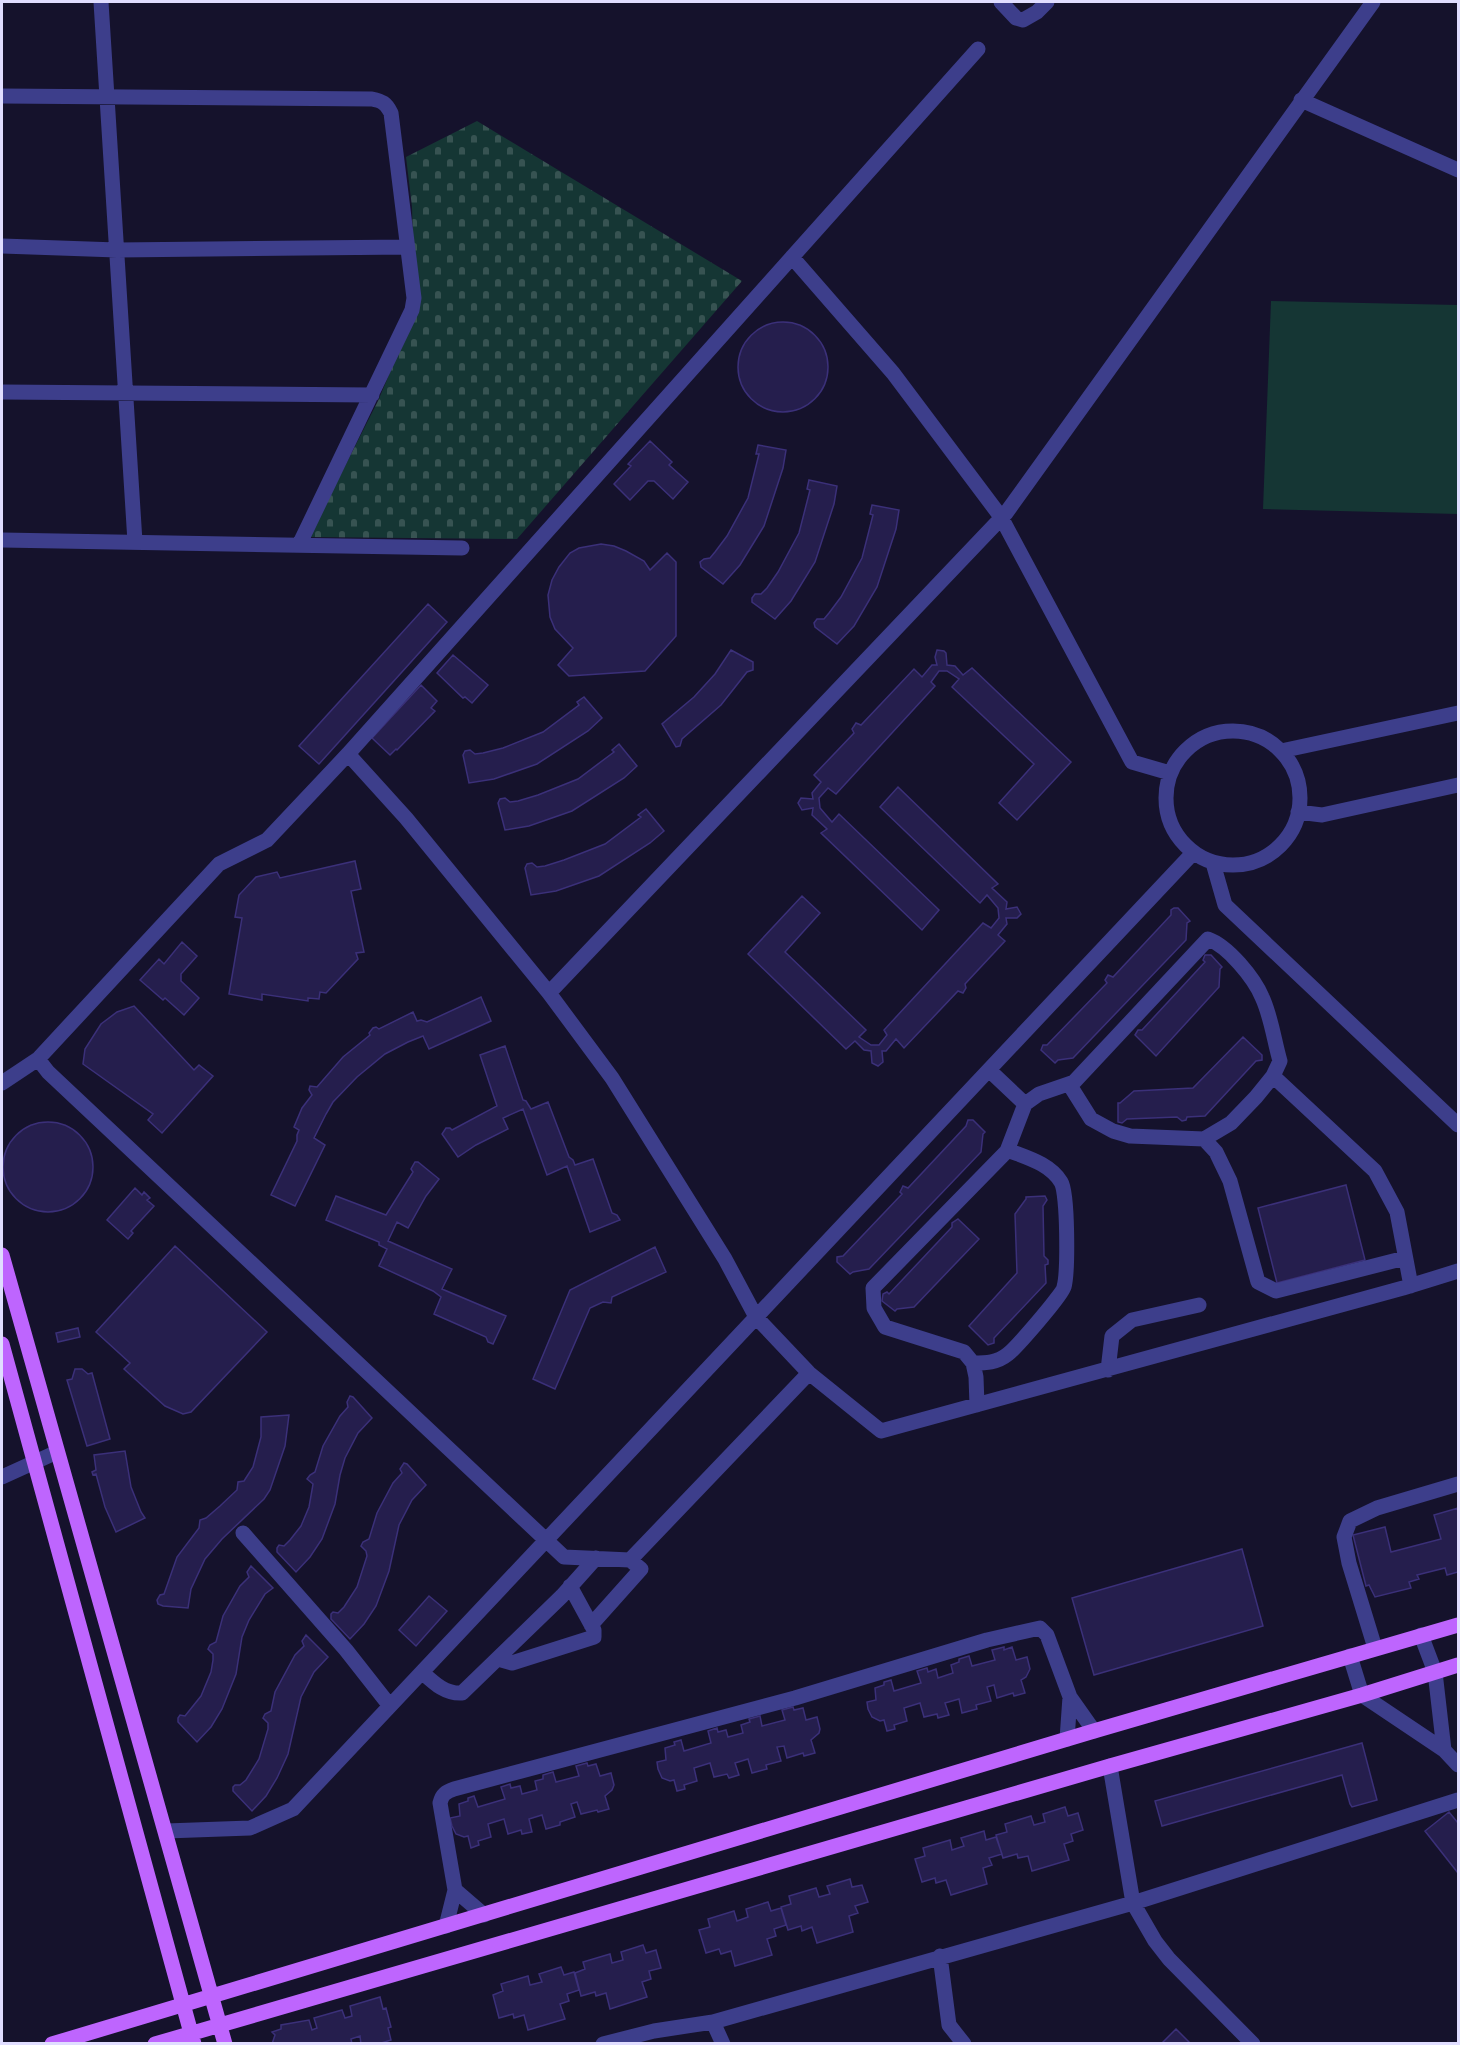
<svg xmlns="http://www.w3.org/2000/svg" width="1460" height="2045" font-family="'Varela Round',sans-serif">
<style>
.green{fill:#153634}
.cemetery{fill:url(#cemetery-stones)}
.building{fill:#251e4d;stroke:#3b3079;stroke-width:1.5}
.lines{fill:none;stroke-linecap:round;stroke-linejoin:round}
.minor{stroke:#3d3e8b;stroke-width:15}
.major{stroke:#be65fe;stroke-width:15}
</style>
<defs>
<pattern id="cemetery-stones" width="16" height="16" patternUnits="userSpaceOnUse" patternTransform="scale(1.5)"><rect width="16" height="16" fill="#153634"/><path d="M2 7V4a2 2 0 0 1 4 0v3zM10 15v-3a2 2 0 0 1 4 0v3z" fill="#375352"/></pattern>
</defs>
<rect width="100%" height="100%" fill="#15122c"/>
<path class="green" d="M1271,301L1458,305V514L1263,509Z"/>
<path class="cemetery" d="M477,121L742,281L517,539L309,537L378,401L415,313L412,207L406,157Z"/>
<path class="building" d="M738 367a45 45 0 1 1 90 0a45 45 0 1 1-90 0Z
M650,441L672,462L669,465L688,482L673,499L654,481H648L630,500L614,484L631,466L628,464Z
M758,445L786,450L783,468L764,526L740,565L723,584L701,567L700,562L704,559L710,558L715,552L727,536L748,498L759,454H756Z
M809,480L837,486L834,504L815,562L791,601L775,619L752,602V598L755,594H761L767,588L778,572L799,533L810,490L807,489Z
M872,505L899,510L896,529L877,587L854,626L837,644L815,627L814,623L817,619H824L829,613L841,597L862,558L873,515L870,514Z
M601,544L614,546L626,551L644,561L650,570L667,553L676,562V636L645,671L569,676L558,665L573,648L555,629L550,617L548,595L552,580L559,567L570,553L579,548Z
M428,604L447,622L319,764L299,746Z
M731,650L753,662V670L747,672L721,705L682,739L680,746L676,747L662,724L694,697L715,674Z
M937,650L944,651L946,653L947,665L955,666L963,675L972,668L1071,762L1017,820L999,803L1034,764L952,687L959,679L947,671H939L931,682L935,686L836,794L828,788L819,798L820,808L832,822L839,814L939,910L922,930L821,833L827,829L812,815L813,808L802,810L798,803L801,798L813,799L812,793L821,782L814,775L854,733L852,729L856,723L861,725L914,669L922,677L932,665H937L935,657Z
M453,655L488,685L472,703L465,697L463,698L437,673Z
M421,685L437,701L431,708L435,711L397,750L396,749L390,755L372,738Z
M584,697L602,718L588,731L537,764L494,779L469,783L463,755L465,751L470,750L475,754L483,753L503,748L543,732L579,705L577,702Z
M619,744L637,766L624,778L572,811L529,826L505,830L498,803L500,799L505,798L510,802L518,801L538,795L578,779L614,752L612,750Z
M898,787L998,884L992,888L1007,902L1006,909L1017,907L1021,914L1017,918H1006L1007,924L998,935L1005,941L965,984L966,988L963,993L958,991L904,1048L896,1039L886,1051H882L883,1062L878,1066L872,1063L871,1051L864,1050L855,1041L846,1049L748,954L802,896L820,913L785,952L866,1030L859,1037L871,1045H879L887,1035L884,1030L983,923L991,928L999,918L998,908L987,895L980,903L880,807Z
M646,809L664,831L650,843L599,876L556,891L531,895L525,868L527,864L532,863L537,867L545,866L564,860L605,844L641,817L638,815Z
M355,861L361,889L351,891L364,952L356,953L358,959L326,993L320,992L319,999L308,998V1001L262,994V1000L229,994L242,918L235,917L239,895L256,877L277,872L280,878Z
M1174,908H1178L1190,921L1187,923L1186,940L1073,1058L1058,1060L1055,1063L1041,1050L1043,1045H1047L1107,983L1105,980L1108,975L1113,977L1171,915V910Z
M182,942L197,956L181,974V981L199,998L184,1015L165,998L163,1000L140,980L159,959L164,964Z
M1205,955H1211L1222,967L1220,969L1219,987L1156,1056L1135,1035L1138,1030H1142L1205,962L1203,960Z
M481,997L491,1021L429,1049L423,1036L408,1042L385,1054L357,1077L333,1102L326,1114L314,1138L325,1145L295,1206L271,1195L297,1141V1135L299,1130L294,1127L302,1108L312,1095L309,1090L310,1086L317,1087L343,1057L370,1035L369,1033L373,1028L376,1027L379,1029L413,1012L417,1021L421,1020L427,1022Z
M134,1006L194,1070L199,1065L213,1076L162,1133L148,1120L153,1114L83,1064L85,1049L101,1024L117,1012Z
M1243,1037L1262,1055V1060L1256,1061L1205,1116L1187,1117L1186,1120L1182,1121L1177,1117L1127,1119L1122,1123L1118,1122V1103H1120L1134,1091L1193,1088Z
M505,1046L523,1100L526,1101L531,1109L548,1102L569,1157L573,1160L575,1165L593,1159L612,1213L617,1215L620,1220L590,1232L567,1166L547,1175L523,1109L503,1118L508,1129L476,1145L458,1157L442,1134L446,1128H450L452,1130L497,1106L480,1055Z
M968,1120H973L985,1132L983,1134L981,1152L869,1269L853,1272L850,1274L837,1262V1257L843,1256L902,1194L900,1192L903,1186L908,1188L966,1126Z
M3 1167a45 45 0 1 1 90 0a45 45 0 1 1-90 0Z
M415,1162H418L439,1179L426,1196L408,1228L397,1222L388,1241L452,1269L442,1289L506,1316L493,1344L488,1342L486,1337L434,1314L441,1297L433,1291L379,1266L387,1249L379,1245V1242L326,1220L336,1196L386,1215L413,1172L411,1169Z
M1346,1185L1365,1260L1277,1283L1258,1208Z
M135,1188L142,1195L144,1192L150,1198L147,1200L154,1206L131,1231L133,1233L128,1239L107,1220Z
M1045,1196L1047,1200L1043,1206L1044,1256L1048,1260V1264L1045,1265L1046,1283L994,1338V1343L988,1345L969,1326L1017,1273L1015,1214L1026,1199V1197Z
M958,1219L979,1239L914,1307L897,1309L895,1311L882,1301L883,1294L887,1292L889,1294L952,1227V1223Z
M175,1246L267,1332L191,1412L183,1414L165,1406L124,1369L130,1363L96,1332Z
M655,1247L666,1272L612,1297L611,1303L603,1302L590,1308L555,1389L533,1379L570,1290Z
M78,1328L80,1337L58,1342L56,1333Z
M75,1369H82L88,1374L92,1373L110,1439L87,1446L67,1380L72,1379Z
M350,1396L353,1397L372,1418L358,1433L345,1458L340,1475L335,1504L322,1539L310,1557L296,1572L277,1552V1548L279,1545L284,1546L290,1540L301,1526L309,1507L312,1490L313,1484L307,1479L310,1475L315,1472L323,1446L340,1416L348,1407L347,1402Z
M289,1415L285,1446L270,1490L264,1499L222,1539L205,1559L191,1589L188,1608L163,1606L158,1604L157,1600L160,1595L164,1594L177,1557L199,1528L200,1520L206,1518L220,1506L237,1490L238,1482L244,1481L253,1467L261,1437V1417Z
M125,1451L131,1487L141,1512L145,1518L116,1532L105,1507L96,1474L93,1475L92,1472L96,1470L94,1455Z
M404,1463L407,1464L426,1485L412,1500L399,1525L389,1571L376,1606L364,1624L350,1639L331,1619V1614L333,1612L338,1613L344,1607L357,1587L367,1556L366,1551L361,1546L363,1542L369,1539L377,1513L393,1483L402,1473L400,1469Z
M1458,1508V1572L1447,1575L1445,1568L1417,1575L1419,1579L1409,1582L1411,1588L1375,1597L1369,1585L1366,1586L1353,1535L1385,1527L1391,1552L1441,1539L1434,1515Z
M1242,1549L1263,1626L1094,1675L1072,1598Z
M251,1566L273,1588L265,1594L249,1620L242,1637L236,1674L222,1709L211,1727L197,1742L178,1722V1718L180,1715L185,1716L201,1696L211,1672L213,1660V1654L208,1649L210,1645L216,1642L223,1616L240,1586L249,1577L247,1572Z
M429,1596L447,1611L416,1646L399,1630Z
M306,1635L328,1657L314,1672L301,1697L288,1754L277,1778L266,1796L252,1811L233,1791V1787L235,1785H240L246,1780L259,1759L268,1729V1723L263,1718L265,1714L271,1711L275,1692L295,1655L304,1646L302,1641Z
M1004,1647V1650L1012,1647L1016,1660L1027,1657L1030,1669L1026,1677L1021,1680L1025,1693L1014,1696L1013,1693L997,1698L994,1685L987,1687L991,1701L976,1705L977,1709L962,1713L959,1699L945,1703L949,1715L938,1718L937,1714L924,1717L920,1703L904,1708L907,1721L894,1725L895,1729L887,1731L884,1720L880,1721L872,1717L868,1709L867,1702L876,1700L875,1688L884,1685V1682L891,1680L894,1691L921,1683L917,1671L927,1668L928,1672L936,1669L938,1678L953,1673L951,1665L959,1662V1659L969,1656L972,1666L995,1660L992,1650Z
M793,1707L794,1710L803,1708L806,1720L817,1717L820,1729L819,1733L811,1740L815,1753L804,1756L803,1753L787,1758L784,1746L777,1747L781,1761L766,1765L767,1769L752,1773L748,1759L735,1763L739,1775L729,1778L727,1774L714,1777L710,1763L694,1768L697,1781L684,1785L685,1789L677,1791L674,1780L670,1781L662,1778L658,1769L657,1762L666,1760L665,1748L675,1745L674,1742L681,1740L684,1751L711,1743L708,1731L717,1728L718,1732L726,1730L728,1737L743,1733L741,1725L750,1722L749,1719L760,1716L762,1726L785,1720L782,1710Z
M1362,1743L1377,1800L1352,1807L1350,1804L1342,1775L1162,1826L1155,1801Z
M587,1763L588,1766L596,1764L600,1776L611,1773L614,1785L612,1790L605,1796L609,1809L598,1812L597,1810L581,1814L577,1802L571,1804L575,1817L560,1822V1825L546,1829L542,1815L529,1819L532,1832L522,1834L521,1830L508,1834L504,1819L488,1824L491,1837L478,1841L479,1845L471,1848L468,1836L464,1837L456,1834L452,1826L450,1818L460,1816L459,1804L468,1801V1798L474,1796L478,1807L505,1799L501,1787L510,1784L511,1788L520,1786L522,1794L537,1790L535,1781L543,1779V1775L553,1772L556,1782L579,1776L576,1766Z
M1065,1807L1068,1816L1078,1813L1083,1830L1071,1834L1073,1841L1064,1844L1069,1860L1032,1871L1028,1856L1018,1858L1017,1854L1003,1858L996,1835L1007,1832L1005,1824L1031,1816L1034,1825L1045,1822L1043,1814Z
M1449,1812L1458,1823V1873L1425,1831Z
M984,1831L986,1840L996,1837L1002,1854L989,1858L992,1865L983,1868L987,1884L951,1895L946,1880L936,1883L935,1878L922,1882L915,1859L925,1856L923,1848L950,1840L952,1850L964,1846L961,1838Z
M850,1879L852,1887L862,1885L868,1902L855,1906L858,1913L849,1916L853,1932L817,1943L812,1927L802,1931L801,1926L788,1930L781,1907L791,1904L789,1896L816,1888L819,1897L830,1894L827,1886Z
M768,1902L771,1911L781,1908L786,1925L774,1929L776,1936L767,1939L772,1955L735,1966L731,1951L721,1954L719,1949L706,1953L699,1930L710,1927L708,1919L734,1911L737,1921L748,1917L746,1909Z
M643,1945L646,1953L656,1950L661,1968L649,1971L651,1979L642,1982L647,1997L610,2009L606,1993L596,1996L595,1992L581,1996L575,1973L585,1969L583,1962L610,1954L612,1963L623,1960L621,1952Z
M561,1967L564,1975L574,1972L579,1990L567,1994L569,2001L560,2004L565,2019L528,2030L524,2015L514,2018L513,2014L499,2018L493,1995L503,1991L501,1984L528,1976L530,1985L542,1982L539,1974Z
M380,1997L383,2009L386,2008L391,2027L388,2028L391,2040L378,2044H361L360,2036L351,2039L352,2044H272L275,2035L272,2032L281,2029V2025L309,2020L312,2030L317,2028L314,2018L342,2010L345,2018L352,2016L350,2006Z
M1176,2029L1191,2044H1161Z"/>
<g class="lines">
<path class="minor" d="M101,2L135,542
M1001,2L1016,18L1023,20L1037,12L1047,2
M2,96L372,99C382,101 386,103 391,113L414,298L412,310L299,545
M1301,100L1458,170
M2,246L117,250L407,247
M792,257L893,373L1001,517L1132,762L1170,773
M2,392L372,395
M2,540L462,548
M1166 798a67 67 0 1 1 134 0a67 67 0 1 1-134 0Z
M1281,751L1458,713
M348,754L406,818L549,993L612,1078L725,1259L756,1317L809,1373L881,1431L1403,1288L1458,1271
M1298,812L1322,815L1458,785
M1213,863L1225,905L1458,1125
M549,993L1006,513L1373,2
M38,1059L48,1072L564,1557L630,1560L809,1373
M989,1070L1025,1104
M1273,1076L1375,1171L1397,1212L1411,1286
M2,1083L38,1059L219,864L267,840L348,754L978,49
M1204,1139L1216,1152L1230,1181L1258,1282L1276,1291L1405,1258
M973,1363C986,1363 997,1363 1008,1354C1016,1348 1063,1294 1064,1287C1068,1273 1068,1193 1061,1182C1050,1164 1028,1158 1010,1151H1007
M1108,1370L1112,1336L1132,1320L1199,1305
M977,1405L976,1377L973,1363L964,1352L885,1327L874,1308L873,1288L1007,1151L1025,1104L1039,1094L1074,1082L1208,939C1228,946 1254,978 1262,997C1271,1016 1274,1040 1280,1061L1273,1076L1256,1097L1231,1123L1204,1139L1130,1136L1113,1131L1091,1119L1069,1084
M2,1477L57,1452
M243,1533L346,1650L390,1706
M591,1625L641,1569L630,1560
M1421,1635L1435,1672L1444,1750
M1375,1648L1349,1563L1344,1537L1350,1521L1377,1508L1458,1484
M1350,1656L1362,1695L1444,1750L1458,1765
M498,1659L512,1663L594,1637V1630L570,1586
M422,1672C434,1683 445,1694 462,1693L562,1596L596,1558
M1067,1739L1070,1697
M1110,1766L1133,1903L1155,1941L1169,1959L1253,2044
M166,1831L250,1828L293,1809L1193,853
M455,1890L484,1915
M446,1926L455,1890L440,1803C442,1794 446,1792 454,1789L795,1698L987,1640L1040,1628L1047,1635L1070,1697L1094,1731
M940,1956L949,2025L964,2044
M713,2022L723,2044
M603,2044L654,2031L713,2022L1133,1903L1458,1800"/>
<path class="major" d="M2,1255L225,2044
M2,1344L194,2044
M52,2044L1094,1731L1458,1625
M155,2044L1110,1766L1362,1695L1458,1665"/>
</g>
<rect width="1460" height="2045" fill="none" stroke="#e0ddff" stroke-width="6"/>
</svg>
